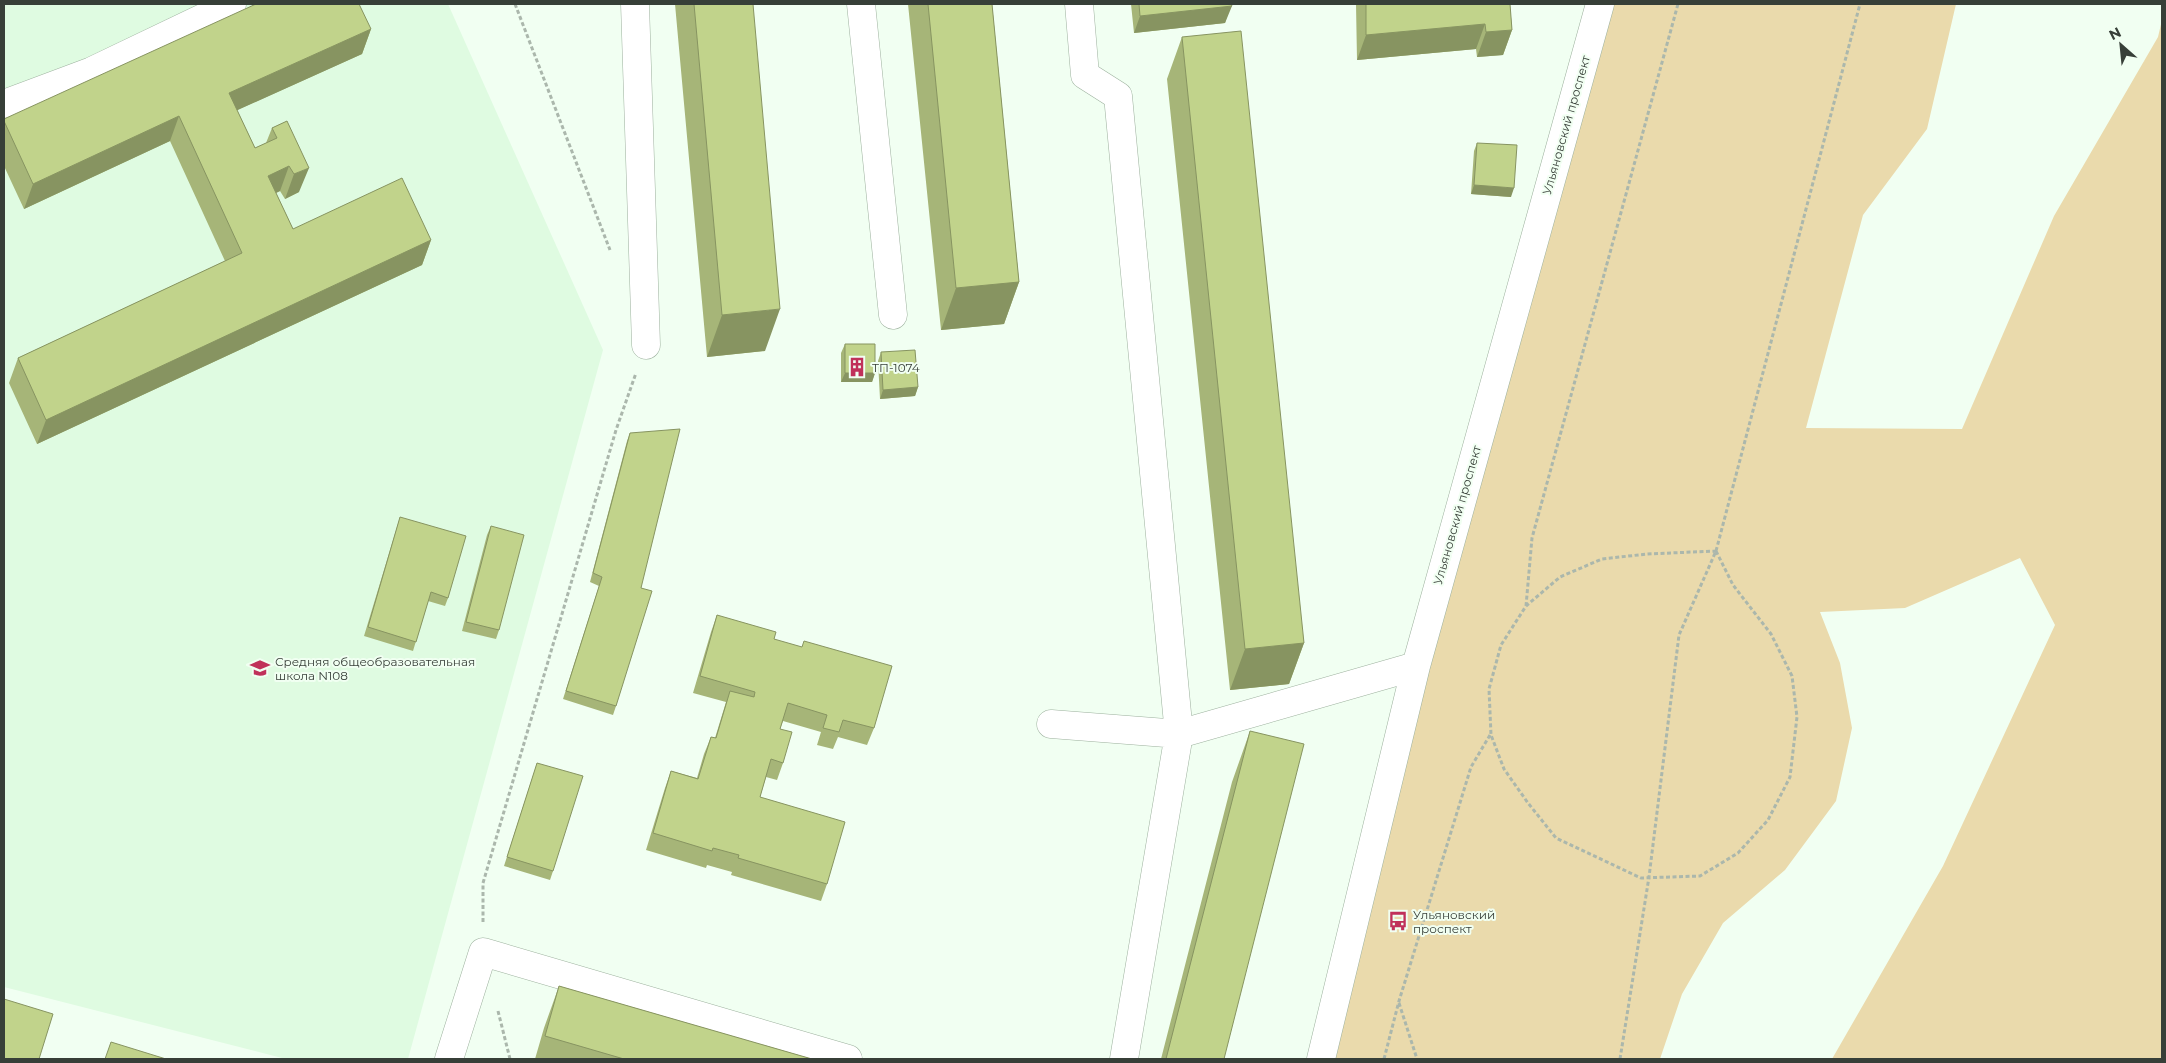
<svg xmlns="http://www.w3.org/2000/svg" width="2166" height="1063" font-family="Montserrat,sans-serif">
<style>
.built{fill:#dffbe1}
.green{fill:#eadaac}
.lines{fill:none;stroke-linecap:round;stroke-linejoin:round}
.minor-casing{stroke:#9db19e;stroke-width:29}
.path{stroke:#abb7ac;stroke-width:3;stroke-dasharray:4 2.5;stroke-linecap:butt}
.minor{stroke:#fff;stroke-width:28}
.wall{fill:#a6b578}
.shaded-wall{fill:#879461}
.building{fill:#c1d38b;stroke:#879461}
.labels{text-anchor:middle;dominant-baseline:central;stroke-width:4;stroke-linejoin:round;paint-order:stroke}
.street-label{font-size:12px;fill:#373f38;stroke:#f1fff2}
.poi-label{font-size:12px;fill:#373f38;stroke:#f1fff2;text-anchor:start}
</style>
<rect width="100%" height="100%" fill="#f1fff2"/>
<path class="built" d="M4,4H448L603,350L408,1059H286L4,987Z"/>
<path class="green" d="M1600,4H1956L1927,129L1863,215L1806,428L1962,429L2054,216L2158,37L2162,20V1059H1832L1943,866L2055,625L2020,558L1905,608L1820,612L1840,663L1852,728L1836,801L1785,870L1723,923L1682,994L1660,1059H1321Z"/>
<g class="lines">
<defs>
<path id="minor" d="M635,4L646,345
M861,4L893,315
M1079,4L1085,75L1118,96L1179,734L1124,1059
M4,104L92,71L232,4
M1051,724L1179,734L1416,666
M449,1059L483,952L848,1059
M1321,1059L1416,666L1600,4"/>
</defs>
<use href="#minor" class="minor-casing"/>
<path class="path" d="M515,4L610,250
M1716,551L1733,585L1771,634L1792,676L1797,717L1790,777L1768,820L1738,853L1700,876L1641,878L1556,838L1528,803L1504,769L1491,735L1489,689L1501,645L1526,606L1560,577L1602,559L1647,554Z
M1526,606L1532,538L1678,4
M483,922V883L616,430L636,373
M1399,1003L1417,1059
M498,1011L510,1059
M1384,1059L1399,1001L1471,767L1490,735
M1620,1059L1649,877L1679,635L1716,551L1860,4"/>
<use href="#minor" class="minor"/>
</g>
<path class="wall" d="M675,4H753L765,351L707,357Z
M908,4H992L1019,282L1004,324L941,330Z
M1131,4H1231L1225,23L1134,33Z
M1356,4H1510L1512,30L1503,55L1477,57L1476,49L1357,60Z
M371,29L362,54L237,110L255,148L266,143L272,128L287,121L299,192L285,199L280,191L276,193L293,229L431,240L422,265L37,444L9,383L18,358L225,261L170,141L24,209L4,166V119Z
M1182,37L1304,643L1289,684L1230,690L1167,79Z
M1477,143L1511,197L1471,194L1474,151Z
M845,344L875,373L872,382H841V353Z
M881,352L918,387L915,396L880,399L878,361Z
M630,433L641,588L616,706L613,715L563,699L599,586L590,582L627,441Z
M400,517L448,598L445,606L428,601L413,651L364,636Z
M491,526L499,630L496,639L462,631L487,535Z
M717,615L774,639L874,728L867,745L838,737L833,749L817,745L821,732L783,721L780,729L783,763L777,780L766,777L760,797L827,884L821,901L731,875L732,872L707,865L706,868L646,850L665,788L671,771L697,778L704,754L711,737L715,738L726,702L693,693L711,632Z
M1250,731L1224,1059H1161L1232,782Z
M537,763L553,871L550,880L504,866Z
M559,986L812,1059H535L544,1028Z"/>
<path class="shaded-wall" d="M1232,6L1225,23L1134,33L1140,16Z
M1485,24L1476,49L1357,60L1366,35Z
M371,29L362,54L220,118L229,93Z
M1512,30L1503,55L1477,57L1486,32Z
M179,116L170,141L24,209L33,184Z
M289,166L280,191L259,201L268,176Z
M309,168L299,192L285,199L294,174Z
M1474,185L1514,188L1511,197L1471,194Z
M431,240L422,265L37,444L46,420Z
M1019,282L1004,324L941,330L956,288Z
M780,309L765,351L707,357L722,315Z
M845,373H875L872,382H841Z
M918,387L915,396L880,399L883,390Z
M1304,643L1289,684L1230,690L1245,649Z"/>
<path class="building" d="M256,4H359L371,29L229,93L255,148L277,138L272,128L287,121L309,168L294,174L289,166L268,176L293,229L402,178L431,240L46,420L18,358L242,253L179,116L33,184L4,121V119Z
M694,4H753L780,309L722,315Z
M928,4H992L1019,282L956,288Z
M1139,4H1231L1232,6L1140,16Z
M1366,4H1510L1512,30L1486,32L1485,24L1366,35Z
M1241,31L1304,643L1245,649L1182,37Z
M1477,143L1517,145L1514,188L1474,185Z
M845,344H875V373H845Z
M915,350L918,387L883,390L881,352Z
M680,429L641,588L652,591L616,706L566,691L602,577L593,573L630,433Z
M400,517L466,536L448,598L431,592L416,642L368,627Z
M491,526L524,535L499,630L466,622Z
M717,615L776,632L774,639L802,647L804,641L892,666L874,728L843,720L839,732L823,728L827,715L788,703L780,729L792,732L783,763L771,759L760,797L845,822L827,884L738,858L739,855L713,848L712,851L653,833L671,771L698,779L711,737L716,738L730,691L754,697L755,692L700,676Z
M1250,731L1304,744L1224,1059H1166Z
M537,763L583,776L553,871L507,857Z
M559,986L812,1059H624L545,1036Z
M4,999L53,1014L39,1059H4Z
M111,1042L166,1059H105Z"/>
<defs>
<symbol id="building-bare" viewBox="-9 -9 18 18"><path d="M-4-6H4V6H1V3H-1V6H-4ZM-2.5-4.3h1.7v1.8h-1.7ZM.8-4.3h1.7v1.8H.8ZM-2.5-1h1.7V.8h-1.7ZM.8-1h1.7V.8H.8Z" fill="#c0315a" stroke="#f1fff2" stroke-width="2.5" paint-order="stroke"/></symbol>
<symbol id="school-bare" viewBox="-9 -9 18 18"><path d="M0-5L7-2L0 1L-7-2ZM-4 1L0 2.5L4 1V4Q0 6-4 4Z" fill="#c0315a" stroke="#f1fff2" stroke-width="2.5" paint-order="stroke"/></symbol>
<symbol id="bus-bare" viewBox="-9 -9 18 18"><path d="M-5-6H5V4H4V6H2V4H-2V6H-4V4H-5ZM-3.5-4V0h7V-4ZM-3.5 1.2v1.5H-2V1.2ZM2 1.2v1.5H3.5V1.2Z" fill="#c0315a" stroke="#f1fff2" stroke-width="2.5" paint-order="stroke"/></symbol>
</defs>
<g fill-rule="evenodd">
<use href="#building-bare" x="843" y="353" width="28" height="28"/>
<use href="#school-bare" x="246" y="654" width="28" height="28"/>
<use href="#bus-bare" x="1384" y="907" width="28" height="28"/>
</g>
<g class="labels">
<g class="street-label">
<text transform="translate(1566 125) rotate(-74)">Ульяновский проспект</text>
<text transform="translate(1457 515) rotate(-74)">Ульяновский проспект</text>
</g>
<g class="poi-label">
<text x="872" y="367">ТП-1074</text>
<text x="275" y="661">Средняя общеобразовательная<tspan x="275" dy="14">школа N108</tspan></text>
<text x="1413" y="914">Ульяновский<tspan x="1413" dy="14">проспект</tspan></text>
</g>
</g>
<rect width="2166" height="1063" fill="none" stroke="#373f38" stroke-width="10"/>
<g transform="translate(2121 45) rotate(333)" stroke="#f1fff2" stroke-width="4" paint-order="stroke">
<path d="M0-4L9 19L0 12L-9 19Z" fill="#373f38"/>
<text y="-8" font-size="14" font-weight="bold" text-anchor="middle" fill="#373f38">N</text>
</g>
</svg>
